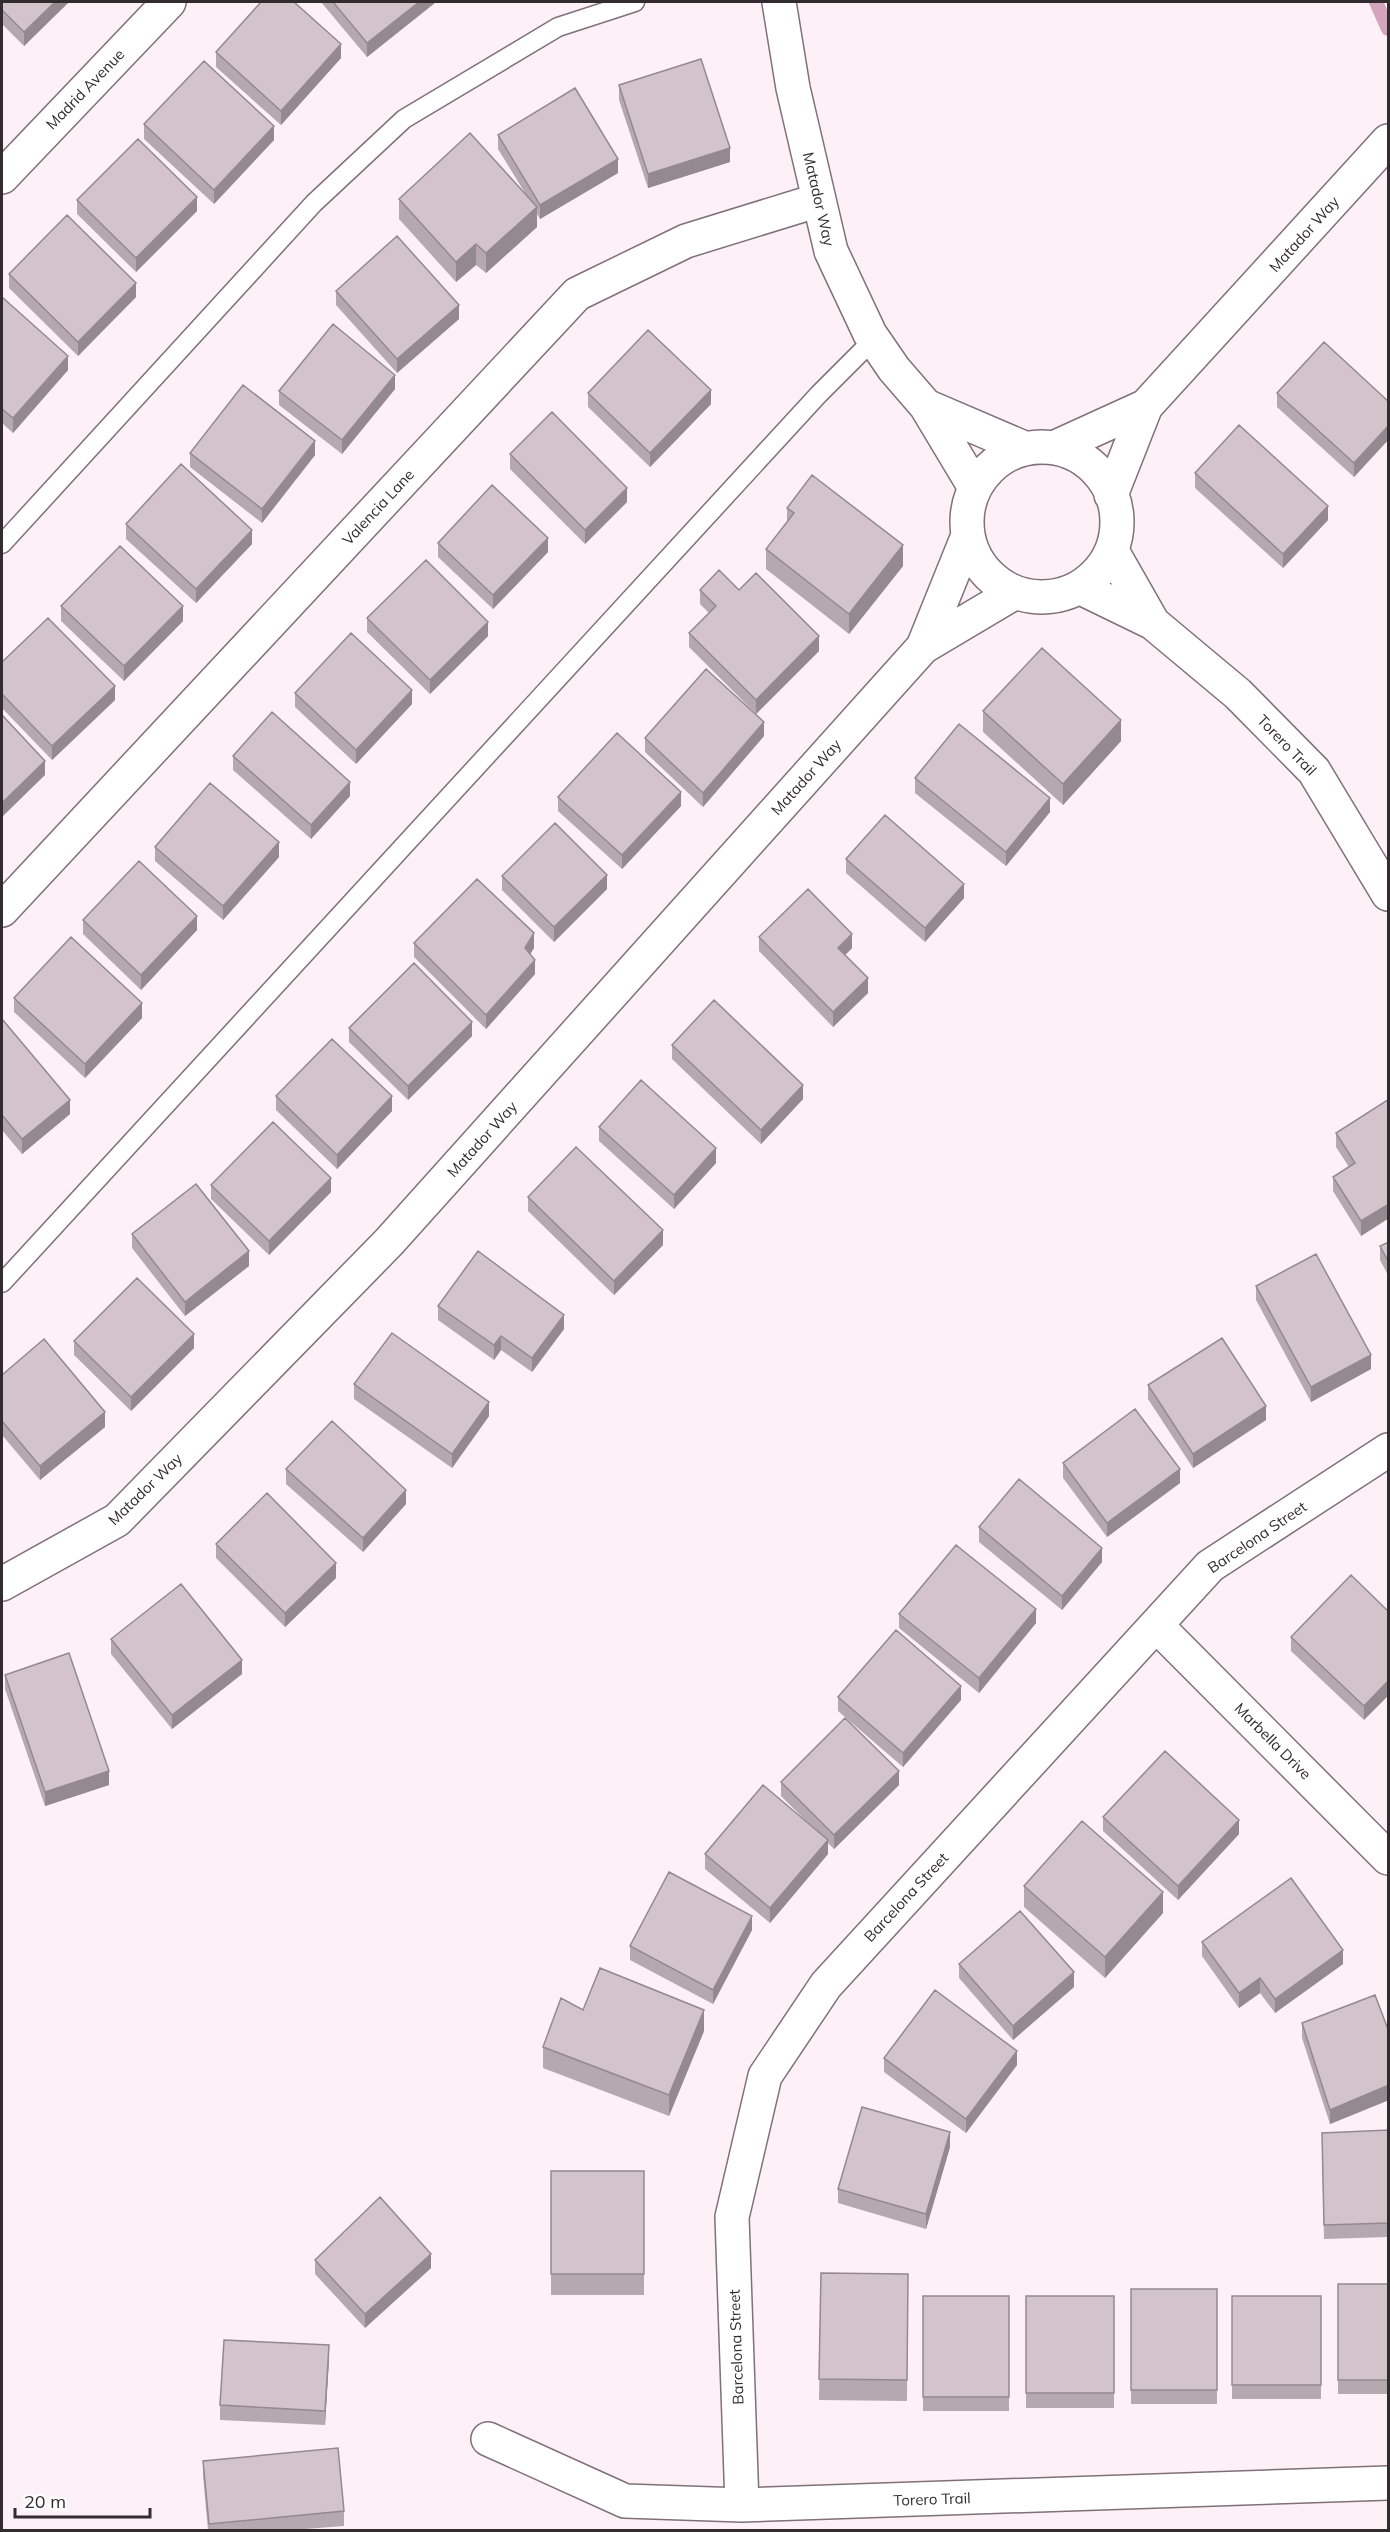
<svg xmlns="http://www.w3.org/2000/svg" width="1390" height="2532" font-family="Mulish,sans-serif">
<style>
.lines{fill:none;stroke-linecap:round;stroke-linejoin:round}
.stream{stroke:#d3a4bb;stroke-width:14}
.service-casing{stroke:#7f7177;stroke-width:21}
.minor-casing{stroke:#7f7177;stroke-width:36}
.service{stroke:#fff;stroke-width:18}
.minor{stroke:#fff;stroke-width:33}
.wall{fill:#b5a9af}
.shaded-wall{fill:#94898e}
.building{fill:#d3c4cb;stroke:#94898e;stroke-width:1.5}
.labels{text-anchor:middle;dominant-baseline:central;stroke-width:5;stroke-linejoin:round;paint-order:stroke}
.street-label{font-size:15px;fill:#322c2f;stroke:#fff}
</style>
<rect width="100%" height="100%" fill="#fdf0f6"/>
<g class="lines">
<path class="stream" d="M1376,2L1388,29"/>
<defs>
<path id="service" d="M2,544L314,203L404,119L558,27L635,2
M2,1283L819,394L874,339"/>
<path id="minor" d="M779,2L793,88L831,251L870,334L894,369L926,406
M2,177L169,2
M1146,406L1388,141
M967 522a75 75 0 1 1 150 0a75 75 0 1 1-150 0Z
M1056,447L1146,406L1111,495
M974,486L926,406L1024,448
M967,538L923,647L1014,593
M1081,588L1153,623L1112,551
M1153,623L1238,694L1314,771L1388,894
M2,910L577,294L686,241L819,200
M2,1584L117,1520L389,1242L923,647
M1156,1625L1388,1858
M488,2439L625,2501L742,2505L1388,2483
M742,2505L732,2217L765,2076L826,1985L1210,1566L1388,1450"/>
</defs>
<use href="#service" class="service-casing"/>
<use href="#minor" class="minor-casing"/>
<use href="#service" class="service"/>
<use href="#minor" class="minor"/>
</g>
<path class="wall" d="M2,2H69L24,46L2,24Z
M321,2H436L367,57Z
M216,52L341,58L281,125L216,67Z
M619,85L730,162L648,188L619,100Z
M144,124L274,140L214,204L144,139Z
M498,135L618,173L540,219L537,214V227L486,273L476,265L456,282L399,219V199L525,193L498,149Z
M77,200L197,211L136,272L77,214Z
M9,274L136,297L78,356L9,288Z
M336,291L459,319L397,373L336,305Z
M2,297L68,370L13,433L2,423Z
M395,389L342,454L279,405V391Z
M588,393L711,404L650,467L588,407Z
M1277,393L1389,402V439L1354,477L1277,407Z
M190,453L315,455L262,523L190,467Z
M510,454L627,502L585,544L510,469Z
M1195,473L1328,520L1283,568L1195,488Z
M787,508L903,566L849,634L766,569V549L787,522Z
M126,524L252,544L196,603L126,539Z
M438,543L548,552L493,609L438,557Z
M700,590H739L819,651L756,714L689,647V633L709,613L700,604Z
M61,606L183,621L124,681L61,621Z
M367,618L488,636L430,694L367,632Z
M2,662L115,700L52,760L2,708Z
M295,693L412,704L356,764L295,707Z
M983,711L1121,741L1063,805L983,732Z
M764,736L703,807L645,752V738Z
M233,756L350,796L311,839L233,770Z
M915,778L1050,812L1006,866L915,793Z
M558,797L681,806L622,869L558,811Z
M155,847L279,857L223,920L155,861Z
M846,859L964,898L925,942L846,873Z
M502,876L607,889L554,942L502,890Z
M83,920L197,930L141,990L83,934Z
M759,937L852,948L845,955L868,993L833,1027L759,951Z
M414,943L534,948L530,954L535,974L486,1029L414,957Z
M14,998L142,1018L85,1078L14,1012Z
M2,1019L70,1114L22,1154L2,1130Z
M349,1028L472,1036L408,1100L349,1042Z
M672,1045L803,1099L761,1144L672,1059Z
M276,1096L392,1111L337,1169L276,1110Z
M1389,1099V1218L1361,1236L1333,1191V1177L1349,1167L1336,1147V1133Z
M599,1127L716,1163L674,1209L599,1141Z
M211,1185L331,1192L269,1255L211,1199Z
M528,1197L663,1245L614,1295L528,1211Z
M132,1234L249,1266L185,1316L132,1248Z
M1389,1242V1277L1380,1260V1246Z
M1256,1286L1371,1369L1311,1402L1256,1300Z
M438,1306L564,1329L532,1372L501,1350L494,1360L438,1320Z
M74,1341L194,1348L131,1411L74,1355Z
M2,1375L105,1427L40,1480L2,1435Z
M354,1384L489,1416L452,1468L354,1399Z
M1148,1385L1266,1420L1193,1468L1148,1399Z
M1063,1463L1180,1483L1107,1537L1063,1478Z
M286,1469L406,1504L363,1552L286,1484Z
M979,1527L1102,1562L1062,1610L979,1542Z
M216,1544L336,1578L285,1627L216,1558Z
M1389,1550V1566L1388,1565V1551Z
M1389,1612L1364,1720L1291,1651V1637Z
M899,1614L1036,1623L979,1693L899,1628Z
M111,1639L242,1674L172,1729L111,1654Z
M5,1675L109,1785L45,1806L5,1689Z
M838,1697L961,1700L903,1767L838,1711Z
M781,1782L899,1785L834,1849L828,1843V1854L770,1923L705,1869V1854L808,1823L781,1796Z
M1103,1817L1239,1834L1178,1900L1103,1831Z
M1024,1886L1163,1913L1105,1978L1024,1907Z
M752,1930L713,2004L630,1960V1946Z
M1202,1942L1343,1964L1275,2013L1260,1993L1239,2008L1202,1956Z
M959,1964L1074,1987L1013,2040L959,1978Z
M583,2010L704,2031L669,2116L543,2068V2047Z
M1302,2023L1389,2032V2100L1330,2124L1302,2038Z
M884,2058L1017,2065L966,2133L884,2072Z
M1389,2130V2237L1324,2239L1322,2147Z
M950,2147L926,2229L838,2203V2189Z
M551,2171H644V2295H551Z
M315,2260L431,2268L365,2328L315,2274Z
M821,2273L908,2274L907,2401L819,2400Z
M1338,2284H1389V2394H1338Z
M1131,2289H1217V2404H1131Z
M923,2296H1009V2411H923Z
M1026,2296H1114V2408H1026Z
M1232,2296H1321V2399H1232Z
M329,2359L325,2425L220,2420V2405Z
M203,2461L344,2511V2526L292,2530H208L203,2475Z"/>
<path class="shaded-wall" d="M55,2H69L24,46V32Z
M419,2H436L367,57V43Z
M341,44V58L281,125V111Z
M274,126V140L214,204V190Z
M730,148V162L648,188V174Z
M618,159V173L540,219V205Z
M197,197V211L136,272V258Z
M537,207V227L486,273V253Z
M476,244V265L456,282V262Z
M136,283V297L78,356V342Z
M459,305V319L397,373V359Z
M68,356V370L13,433V418Z
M395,375V389L342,454V440Z
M711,390V404L650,467V453Z
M1389,425V439L1354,477V463Z
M315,441V455L262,523V509Z
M627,488V502L585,544V530Z
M1328,506V520L1283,568V554Z
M252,530V544L196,603V589Z
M548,538V552L493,609V595Z
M903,545V566L849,634V614Z
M183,606V621L124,681V666Z
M488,622V636L430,694V680Z
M819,636V651L756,714V700Z
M115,686V700L52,760V746Z
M412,690V704L356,764V750Z
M1121,720V741L1063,805V784Z
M764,722V736L703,807V793Z
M45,761V775L2,817V803Z
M350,782V796L311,839V825Z
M681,792V806L622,869V855Z
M1050,798V812L1006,866V852Z
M279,842V857L223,920V906Z
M607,875V889L554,942V927Z
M964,884V898L925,942V928Z
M197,916V930L141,990V975Z
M534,933V948L525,963V948Z
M852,934V948L838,962V948Z
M535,960V974L486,1029V1015Z
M868,978V993L833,1027V1012Z
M142,1003V1018L85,1078V1064Z
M472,1022V1036L408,1100V1086Z
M803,1085V1099L761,1144V1130Z
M392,1096V1111L337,1169V1155Z
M70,1100V1114L22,1154V1139Z
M716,1148V1163L674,1209V1195Z
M331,1178V1192L269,1255V1241Z
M1389,1204V1218L1361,1236V1221Z
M663,1230V1245L614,1295V1281Z
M249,1251V1266L185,1316V1302Z
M564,1315V1329L532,1372V1358Z
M194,1334V1348L131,1411V1397Z
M501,1336V1350L494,1360V1345Z
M1371,1355V1369L1311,1402V1387Z
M489,1402V1416L452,1468V1454Z
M1266,1406V1420L1193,1468V1454Z
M105,1412V1427L40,1480V1466Z
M1180,1469V1483L1107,1537V1523Z
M406,1490V1504L363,1552V1538Z
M1102,1548V1562L1062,1610V1596Z
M336,1563V1578L285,1627V1613Z
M1036,1609V1623L979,1693V1678Z
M242,1660V1674L172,1729V1715Z
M1389,1680V1695L1364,1720V1706Z
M961,1686V1700L903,1767V1753Z
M109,1771V1785L45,1806V1792Z
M899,1771V1785L834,1849V1835Z
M1239,1820V1834L1178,1900V1886Z
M828,1840V1854L770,1923V1908Z
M1163,1892V1913L1105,1978V1957Z
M752,1916V1930L713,2004V1990Z
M1343,1950V1964L1275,2013V1999Z
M1074,1972V1987L1013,2040V2026Z
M1260,1978V1993L1239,2008V1993Z
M704,2010V2031L669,2116V2095Z
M1017,2051V2065L966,2133V2119Z
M1389,2085V2100L1330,2124V2110Z
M950,2132V2147L926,2229V2214Z
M431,2254V2268L365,2328V2314Z
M329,2345V2359L325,2425V2411Z"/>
<path class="building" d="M2,2H55L24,32L2,10Z
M261,2H294L341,44L281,111L216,52Z
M333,2H419L367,43Z
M701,59L730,148L648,174L619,85Z
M204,61L274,126L214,190L144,124Z
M575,88L618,159L540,205L498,135Z
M470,133L537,207L486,253L476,244L456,262L399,199Z
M138,139L197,197L136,258L77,200Z
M67,215L136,283L78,342L9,274Z
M397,236L459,305L397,359L336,291Z
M2,297L68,356L13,418L2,409Z
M333,324L395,375L342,440L279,391Z
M648,330L711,390L650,453L588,393Z
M1324,342L1389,402V425L1354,463L1277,393Z
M243,385L315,441L262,509L190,453Z
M552,412L627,488L585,530L510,454Z
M1239,425L1328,506L1283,554L1195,473Z
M181,464L252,530L196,589L126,524Z
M812,475L903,545L849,614L766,549L794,513L787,508Z
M492,485L548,538L493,595L438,543Z
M120,546L183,606L124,666L61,606Z
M426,560L488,622L430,680L367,618Z
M719,570L739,590L756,573L819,636L756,700L689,633L716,606L700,590Z
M48,618L115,686L52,746L2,694V662Z
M351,633L412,690L356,750L295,693Z
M1042,648L1121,720L1063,784L983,711Z
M706,669L764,722L703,793L645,738Z
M272,712L350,782L311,825L233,756Z
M2,715L45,761L2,803Z
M959,724L1050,798L1006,852L915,778Z
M617,733L681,792L622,855L558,797Z
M210,783L279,842L223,906L155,847Z
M885,815L964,884L925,928L846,859Z
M555,823L607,875L554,927L502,876Z
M139,861L197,916L141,975L83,920Z
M477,879L534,933L525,948L535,960L486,1015L414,943Z
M808,889L852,934L838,948L868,978L833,1012L759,937Z
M71,937L142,1003L85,1064L14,998Z
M414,963L472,1022L408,1086L349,1028Z
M714,1000L803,1085L761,1130L672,1045Z
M2,1019L70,1100L22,1139L2,1115Z
M332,1039L392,1096L337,1155L276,1096Z
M641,1080L716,1148L674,1195L599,1127Z
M1389,1099V1204L1361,1221L1333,1177L1355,1163L1336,1133Z
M273,1122L331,1178L269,1241L211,1185Z
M576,1147L663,1230L614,1281L528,1197Z
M196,1184L249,1251L185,1302L132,1234Z
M1389,1242V1263L1380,1246Z
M478,1251L564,1315L532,1358L501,1336L494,1345L438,1306Z
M1316,1254L1371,1355L1311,1387L1256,1286Z
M137,1278L194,1334L131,1397L74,1341Z
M392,1333L489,1402L452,1454L354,1384Z
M1222,1338L1266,1406L1193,1454L1148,1385Z
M44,1339L105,1412L40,1466L2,1421V1375Z
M1135,1409L1180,1469L1107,1523L1063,1463Z
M332,1421L406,1490L363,1538L286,1469Z
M1019,1479L1102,1548L1062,1596L979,1527Z
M267,1493L336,1563L285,1613L216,1544Z
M956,1545L1036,1609L979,1678L899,1614Z
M1351,1575L1389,1612V1680L1364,1706L1291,1637Z
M181,1584L242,1660L172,1715L111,1639Z
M896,1630L961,1686L903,1753L838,1697Z
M69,1653L109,1771L45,1792L5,1675Z
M845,1718L899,1771L834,1835L781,1782Z
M1165,1751L1239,1820L1178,1886L1103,1817Z
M763,1785L828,1840L770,1908L705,1854Z
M1082,1821L1163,1892L1105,1957L1024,1886Z
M669,1872L752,1916L713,1990L630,1946Z
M1291,1878L1343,1950L1275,1999L1260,1978L1239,1993L1202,1942Z
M1020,1911L1074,1972L1013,2026L959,1964Z
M600,1968L704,2010L669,2095L543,2047L561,1998L583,2010Z
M935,1990L1017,2051L966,2119L884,2058Z
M1375,1995L1389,2032V2085L1330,2110L1302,2023Z
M862,2107L950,2132L926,2214L838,2189Z
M1389,2130V2223L1324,2225L1322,2133Z
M551,2171H644V2274H551Z
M380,2197L431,2254L365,2314L315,2260Z
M821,2273L908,2274L907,2380L819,2379Z
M1338,2284H1389V2380H1338Z
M1131,2289H1217V2390H1131Z
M923,2296H1009V2397H923Z
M1026,2296H1114V2393H1026Z
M1232,2296H1321V2385H1232Z
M224,2340L329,2345L325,2411L220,2405Z
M338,2448L344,2511L209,2524L203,2461Z"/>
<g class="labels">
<g class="street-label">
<text transform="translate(85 89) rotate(-46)">Madrid Avenue</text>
<text transform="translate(819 199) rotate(77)">Matador Way</text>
<text transform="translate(1304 234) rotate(-48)">Matador Way</text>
<text transform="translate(378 507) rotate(-47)">Valencia Lane</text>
<text transform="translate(1287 745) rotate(46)">Torero Trail</text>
<text transform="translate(806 777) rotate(-48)">Matador Way</text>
<text transform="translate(482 1139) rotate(-48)">Matador Way</text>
<text transform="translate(145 1489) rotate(-44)">Matador Way</text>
<text transform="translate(1257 1537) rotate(-34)">Barcelona Street</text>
<text transform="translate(1273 1741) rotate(45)">Marbella Drive</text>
<text transform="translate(906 1897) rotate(-47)">Barcelona Street</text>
<text transform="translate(736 2347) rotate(-92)">Barcelona Street</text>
<text transform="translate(932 2499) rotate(-2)">Torero Trail</text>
</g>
</g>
<rect width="1390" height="2532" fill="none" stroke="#322c2f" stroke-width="6"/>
<path d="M15 2508v9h135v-9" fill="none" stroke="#322c2f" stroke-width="3"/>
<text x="24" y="2508" font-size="18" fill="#322c2f" stroke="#ffffff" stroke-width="4.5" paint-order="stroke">20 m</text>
</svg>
